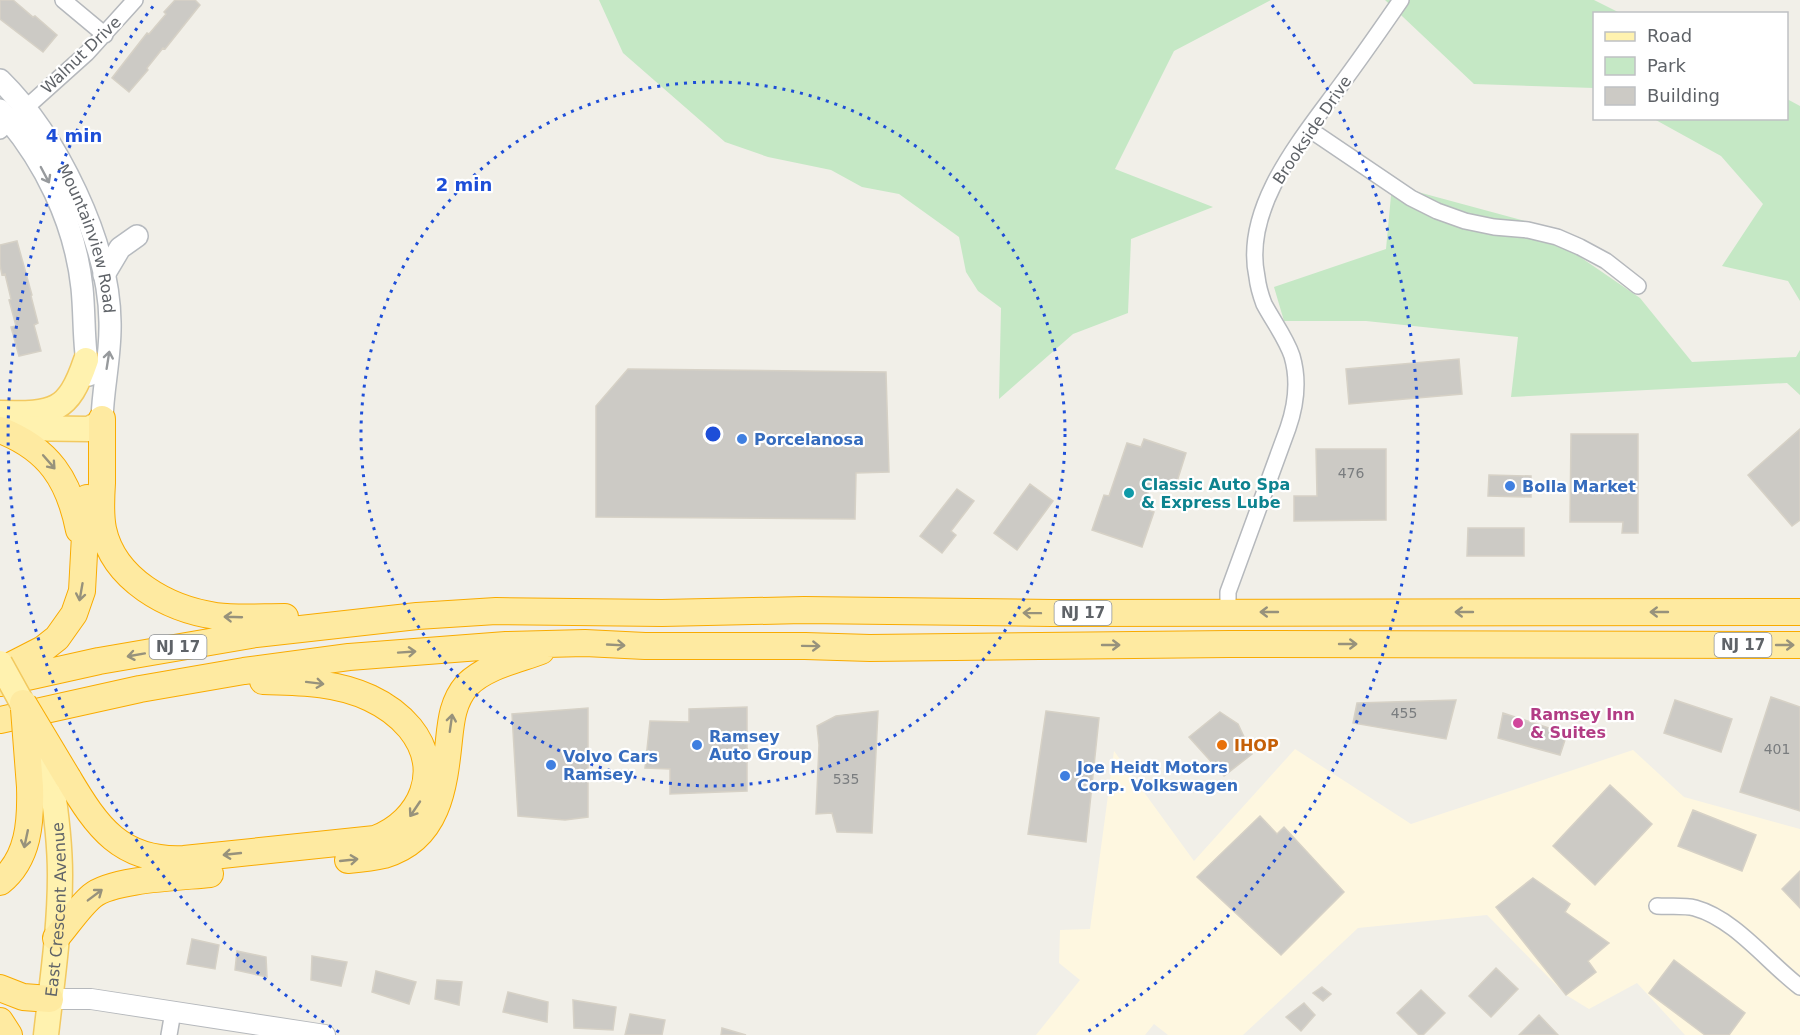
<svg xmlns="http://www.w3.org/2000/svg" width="1800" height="1035" font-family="'DejaVu Sans',sans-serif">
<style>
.commercial{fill:#fef7e0}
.green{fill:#c5e8c5}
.building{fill:#cccac5;stroke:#d6d1c6;stroke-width:1.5}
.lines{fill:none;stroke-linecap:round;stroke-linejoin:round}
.minor-casing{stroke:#b5b8bc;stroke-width:18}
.tertiary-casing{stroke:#b5b8bc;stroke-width:22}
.secondary-casing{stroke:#b6babf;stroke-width:24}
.primary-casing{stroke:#f2c960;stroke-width:27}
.trunk-casing{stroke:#f9ab00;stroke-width:28}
.minor{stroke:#fff;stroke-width:15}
.tertiary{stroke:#fff;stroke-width:20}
.secondary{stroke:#fff;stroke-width:21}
.primary{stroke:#fff2af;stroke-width:24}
.trunk{stroke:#feeaa1;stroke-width:26}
.primary-bridge-casing{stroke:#f2c960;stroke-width:27;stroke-linecap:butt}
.trunk-bridge-casing{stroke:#f9ab00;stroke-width:28;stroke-linecap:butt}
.primary-bridge{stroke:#fff2af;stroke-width:24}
.trunk-bridge{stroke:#feeaa1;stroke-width:26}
.oneway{stroke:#979a9d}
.oneway2{stroke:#97927c}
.ring{fill:none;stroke:#1d4ed8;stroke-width:3;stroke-dasharray:3 6}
.shop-dot{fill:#3f7fe0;stroke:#fff;stroke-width:2}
.culture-dot{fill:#0f9aa8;stroke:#fff;stroke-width:2}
.hotel-dot{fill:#d1479c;stroke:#fff;stroke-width:2}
.food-dot{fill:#e8710a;stroke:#fff;stroke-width:2}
.labels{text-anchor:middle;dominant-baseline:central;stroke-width:4.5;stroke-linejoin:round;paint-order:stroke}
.number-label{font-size:14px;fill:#7a7d7f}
.shield{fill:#fff;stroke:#8f9295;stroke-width:1.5}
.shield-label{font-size:15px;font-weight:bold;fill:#5f6368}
.street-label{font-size:16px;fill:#5f6368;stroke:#fff}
.shop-label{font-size:16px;font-weight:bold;fill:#366cbe;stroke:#fff;text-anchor:start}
.culture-label{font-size:16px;font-weight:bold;fill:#0d838f;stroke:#fff;text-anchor:start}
.hotel-label{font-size:16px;font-weight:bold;fill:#b23c85;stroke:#fff;text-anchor:start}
.food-label{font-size:16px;font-weight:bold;fill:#c56008;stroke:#fff;text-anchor:start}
.centre{fill:#1d4ed8;stroke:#fff;stroke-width:3}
.ring-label{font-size:18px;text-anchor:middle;font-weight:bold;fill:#1d4ed8;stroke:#fff;stroke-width:4.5;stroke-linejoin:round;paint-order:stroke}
</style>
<rect width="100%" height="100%" fill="#f1efe8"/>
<path class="commercial" d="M1295,749L1411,824L1633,750L1684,797L1800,829V1035H1685L1637,983L1589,1009L1566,995L1487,915L1358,928L1243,1035H1168L1154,1024L1145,1035H1036L1080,980L1059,963L1060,930L1090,929L1114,751L1194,861Z"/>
<path class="green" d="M599,0H1271L1174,51L1115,169L1213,207L1131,239L1128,313L1073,334L999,399L1001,308L978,291L966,272L959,237L899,194L862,187L831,170L768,157L725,142L623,53Z
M1385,0H1594L1620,13L1594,14V88L1474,84Z
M1787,99L1800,106V301L1788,281L1722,266L1763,204L1721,156L1654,119L1786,118Z
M1392,185L1529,222L1640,298L1692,362L1796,357L1800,350V395L1787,383L1511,397L1518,337L1366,321H1284L1274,287L1386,249Z"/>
<path class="building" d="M0,0H13L33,17L35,16L57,35L43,52L0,19Z
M175,0H195L200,5L165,49L163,48L147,68L148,70L129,92L112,78L147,33L149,34L166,14L164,12Z
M17,241L32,295L31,296L38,323L34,325L41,351L19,356L11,327L16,326L9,300L11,299L5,274L2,275L0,265V245Z
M1459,359L1462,394L1349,404L1346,369Z
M628,369L886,372L889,472L856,473L855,519L596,517V406Z
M1800,429V520L1792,526L1748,475Z
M1571,434H1638V533H1622L1623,522H1570Z
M1144,439L1186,453L1174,491L1151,483L1143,508L1154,512L1142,547L1092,530L1104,495L1109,496L1127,443L1141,447Z
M1316,449H1386V520L1294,521V496H1317Z
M1489,475L1531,476V497L1488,496Z
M1030,484L1053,501L1017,550L994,533Z
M957,489L974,501L951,531L956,535L942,553L920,536Z
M1468,528H1524V556H1467Z
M1771,697L1800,707V811L1740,792Z
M1456,700L1446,739L1353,723L1357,703Z
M1675,700L1732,719L1721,752L1664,733Z
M747,707V791L670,794V769L645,768L650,721L689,722V709Z
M588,708V817L565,820L518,816L512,714Z
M878,711L872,833L837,832L832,813L816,814L819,745L817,726L836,716Z
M1046,711L1099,718L1086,842L1028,834Z
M1220,712L1238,724L1252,754L1224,776L1189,737Z
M1503,713L1567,734L1560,755L1498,738Z
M1610,785L1652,824L1595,885L1553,846Z
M1693,810L1756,835L1742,871L1678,846Z
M1260,816L1277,834L1284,827L1344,892L1281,955L1197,877Z
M1800,871V908L1782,889Z
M1533,878L1570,904L1565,912L1609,943L1588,961L1596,972L1566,995L1496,907Z
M192,939L219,945L215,969L187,964Z
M237,951L266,957L267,977L235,970Z
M312,956L347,962L341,986L311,980Z
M1674,960L1745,1013L1729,1035H1705L1649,993Z
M1496,968L1518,989L1491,1017L1469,996Z
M376,971L416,982L409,1004L372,992Z
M437,980L462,982L459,1005L435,999Z
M1322,987L1331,994L1323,1001L1313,993Z
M1421,990L1445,1013L1423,1035H1419L1397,1013Z
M508,992L548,1002L547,1022L503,1012Z
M573,1000L616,1007L613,1030L574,1028Z
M1304,1003L1315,1015L1301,1031L1286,1017Z
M630,1014L665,1020L662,1035H625Z
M1539,1015L1558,1035H1519Z
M722,1028L746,1035H721Z"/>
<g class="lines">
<defs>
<path id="minor" d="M63,0L105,35
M1309,129L1411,198L1437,211L1465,221L1494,227L1528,230L1557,237L1580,247L1606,261L1638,286
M0,131L87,53L135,0
M1228,612V592L1288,428C1296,405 1299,380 1292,356C1286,338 1273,321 1264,304C1261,296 1258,286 1257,277C1242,208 1302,138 1340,86C1361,58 1381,29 1401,0
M1657,906C1669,907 1683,905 1695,908C1735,919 1768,963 1800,987
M169,1035L173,1012"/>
<path id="tertiary" d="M50,999H91L325,1035"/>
<g id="secondary">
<path id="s1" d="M0,80C57,136 109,242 110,322C111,355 103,386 102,419"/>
<path d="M0,110C44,159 75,222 82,288C85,317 83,347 89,375"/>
<path d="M104,275L120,248L137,236"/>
</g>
<g id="primary">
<path d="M0,413C54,414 68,413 86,360"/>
<path d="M11,428L89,429L98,424L102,419"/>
<path id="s2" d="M46,1035C52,982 60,928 60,875C60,843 56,811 51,779"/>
</g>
<path id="trunk" d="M102,419C102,440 102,461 102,483C101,498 100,514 103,529C114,580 168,609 216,616C238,619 262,617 285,617
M0,430C49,449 69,480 79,530
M0,671L43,649L57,638L74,614L82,591L87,498
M0,683L99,661L256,634L417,616L496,611L662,613L804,610L1052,613L1800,612
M0,720L140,689L244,671L349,657L506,645L585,643L645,646H805L870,648L1229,644L1800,645
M68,778C97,827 121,862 184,859L375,839C422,821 444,770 410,728C400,716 385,705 370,698C337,682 299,682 263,681
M348,860C360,859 372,858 384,855C438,839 444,788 449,740C451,720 453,701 467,685C486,666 517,660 541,651
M0,882C29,859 31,821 30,787
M56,938C68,924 79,907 92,896C112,879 182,877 210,874
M0,988L23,997L50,999
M0,1021L9,1035"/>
</defs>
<use href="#minor" class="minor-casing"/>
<use href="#tertiary" class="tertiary-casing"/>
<use href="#secondary" class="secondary-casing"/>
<use href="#primary" class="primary-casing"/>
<use href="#trunk" class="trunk-casing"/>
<use href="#minor" class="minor"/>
<use href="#tertiary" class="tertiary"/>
<use href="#secondary" class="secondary"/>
<use href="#primary" class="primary"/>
<use href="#trunk" class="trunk"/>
<defs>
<path id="primary-bridge" d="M0,663L26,710L51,779"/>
<path id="trunk-bridge" d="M23,703L68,778
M24,709L30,787"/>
</defs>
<use href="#primary-bridge" class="primary-bridge-casing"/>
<use href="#trunk-bridge" class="trunk-bridge-casing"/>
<use href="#primary-bridge" class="primary-bridge"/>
<use href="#trunk-bridge" class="trunk-bridge"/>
</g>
<defs><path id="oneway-shaft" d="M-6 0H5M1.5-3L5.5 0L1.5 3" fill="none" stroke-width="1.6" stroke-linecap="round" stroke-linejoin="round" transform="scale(1.5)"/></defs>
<g class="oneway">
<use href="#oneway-shaft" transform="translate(45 175) rotate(62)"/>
<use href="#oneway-shaft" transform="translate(108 360) rotate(-81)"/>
</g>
<g class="oneway2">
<use href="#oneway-shaft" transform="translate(49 462) rotate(49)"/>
<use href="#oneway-shaft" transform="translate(81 592) rotate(100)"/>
<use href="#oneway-shaft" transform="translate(1269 612) rotate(180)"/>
<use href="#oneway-shaft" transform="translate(1464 612) rotate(-180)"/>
<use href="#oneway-shaft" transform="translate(1659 612) rotate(-180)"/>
<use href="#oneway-shaft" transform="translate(1032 613) rotate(-179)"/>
<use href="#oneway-shaft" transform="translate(233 617) rotate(-178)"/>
<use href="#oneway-shaft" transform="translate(1348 644)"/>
<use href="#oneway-shaft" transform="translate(616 645) rotate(3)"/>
<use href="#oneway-shaft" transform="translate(1111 645)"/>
<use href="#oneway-shaft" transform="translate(1785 645)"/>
<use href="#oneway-shaft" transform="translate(811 646) rotate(1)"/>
<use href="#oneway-shaft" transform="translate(407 652) rotate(-4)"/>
<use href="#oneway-shaft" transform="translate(136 655) rotate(170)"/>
<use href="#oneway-shaft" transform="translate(315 683) rotate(7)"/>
<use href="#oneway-shaft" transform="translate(451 723) rotate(-82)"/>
<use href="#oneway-shaft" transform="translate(415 809) rotate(124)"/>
<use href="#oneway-shaft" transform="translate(26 839) rotate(102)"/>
<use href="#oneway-shaft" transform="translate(232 854) rotate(174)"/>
<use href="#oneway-shaft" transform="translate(349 860) rotate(-6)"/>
<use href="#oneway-shaft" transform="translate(95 895) rotate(-37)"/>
</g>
<g class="ring">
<circle cx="713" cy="434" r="352"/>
<path d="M339 1032A705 705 0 0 1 154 5M1272 5A705 705 0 0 1 1087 1032"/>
</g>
<g class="shop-dot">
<circle cx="742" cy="439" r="6"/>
<circle cx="1510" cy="486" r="6"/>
<circle cx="697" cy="745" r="6"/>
<circle cx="551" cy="765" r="6"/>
<circle cx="1065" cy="776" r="6"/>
</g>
<circle class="culture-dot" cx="1129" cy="493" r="6"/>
<circle class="hotel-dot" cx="1518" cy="723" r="6"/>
<circle class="food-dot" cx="1222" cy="745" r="6"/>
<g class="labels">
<g class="number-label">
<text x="1351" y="473">476</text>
<text x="1404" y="713">455</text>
<text x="1777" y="749">401</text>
<text x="846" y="779">535</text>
</g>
<g class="shield">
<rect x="1054.5" y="601" width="57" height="24" rx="4.5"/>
<rect x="1714.5" y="633" width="57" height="24" rx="4.5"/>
<rect x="149.5" y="635" width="57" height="24" rx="4.5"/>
</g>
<g class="shield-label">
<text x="1083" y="613">NJ 17</text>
<text x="1743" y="645">NJ 17</text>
<text x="178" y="647">NJ 17</text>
</g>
<g class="street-label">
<text transform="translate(81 55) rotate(-44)">Walnut Drive</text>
<text transform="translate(1312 130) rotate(-56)">Brookside Drive</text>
<text stroke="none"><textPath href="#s1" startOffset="184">Mountainview Road</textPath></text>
<text stroke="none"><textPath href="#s2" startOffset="126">East Crescent Avenue</textPath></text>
</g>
<g class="shop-label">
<text x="754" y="439">Porcelanosa</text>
<text x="1522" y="486">Bolla Market</text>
<text x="709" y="736">Ramsey<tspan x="709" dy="18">Auto Group</tspan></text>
<text x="563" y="756">Volvo Cars<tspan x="563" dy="18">Ramsey</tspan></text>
<text x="1077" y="767">Joe Heidt Motors<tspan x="1077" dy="18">Corp. Volkswagen</tspan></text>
</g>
<g class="culture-label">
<text x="1141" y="484">Classic Auto Spa<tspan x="1141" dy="18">&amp; Express Lube</tspan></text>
</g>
<g class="hotel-label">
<text x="1530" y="714">Ramsey Inn<tspan x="1530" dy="18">&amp; Suites</tspan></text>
</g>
<g class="food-label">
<text x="1234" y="745">IHOP</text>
</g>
</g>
<circle cx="713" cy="434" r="9" class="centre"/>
<g class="ring-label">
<text x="74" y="142">4 min</text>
<text x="464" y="191">2 min</text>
</g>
<rect x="1593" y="12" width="195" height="108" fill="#ffffff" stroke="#bfc1c3" stroke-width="1.5"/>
<rect x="1605" y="32" width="30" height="9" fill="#fff2af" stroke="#bfc1c3" stroke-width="1.5"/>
<text x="1647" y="42" font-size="18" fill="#5f6368">Road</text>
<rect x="1605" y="57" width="30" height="18" fill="#c5e8c5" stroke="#bfc1c3" stroke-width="1.5"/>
<text x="1647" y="72" font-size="18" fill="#5f6368">Park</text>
<rect x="1605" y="87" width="30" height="18" fill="#cccac5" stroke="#bfc1c3" stroke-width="1.5"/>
<text x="1647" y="102" font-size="18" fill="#5f6368">Building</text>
</svg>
